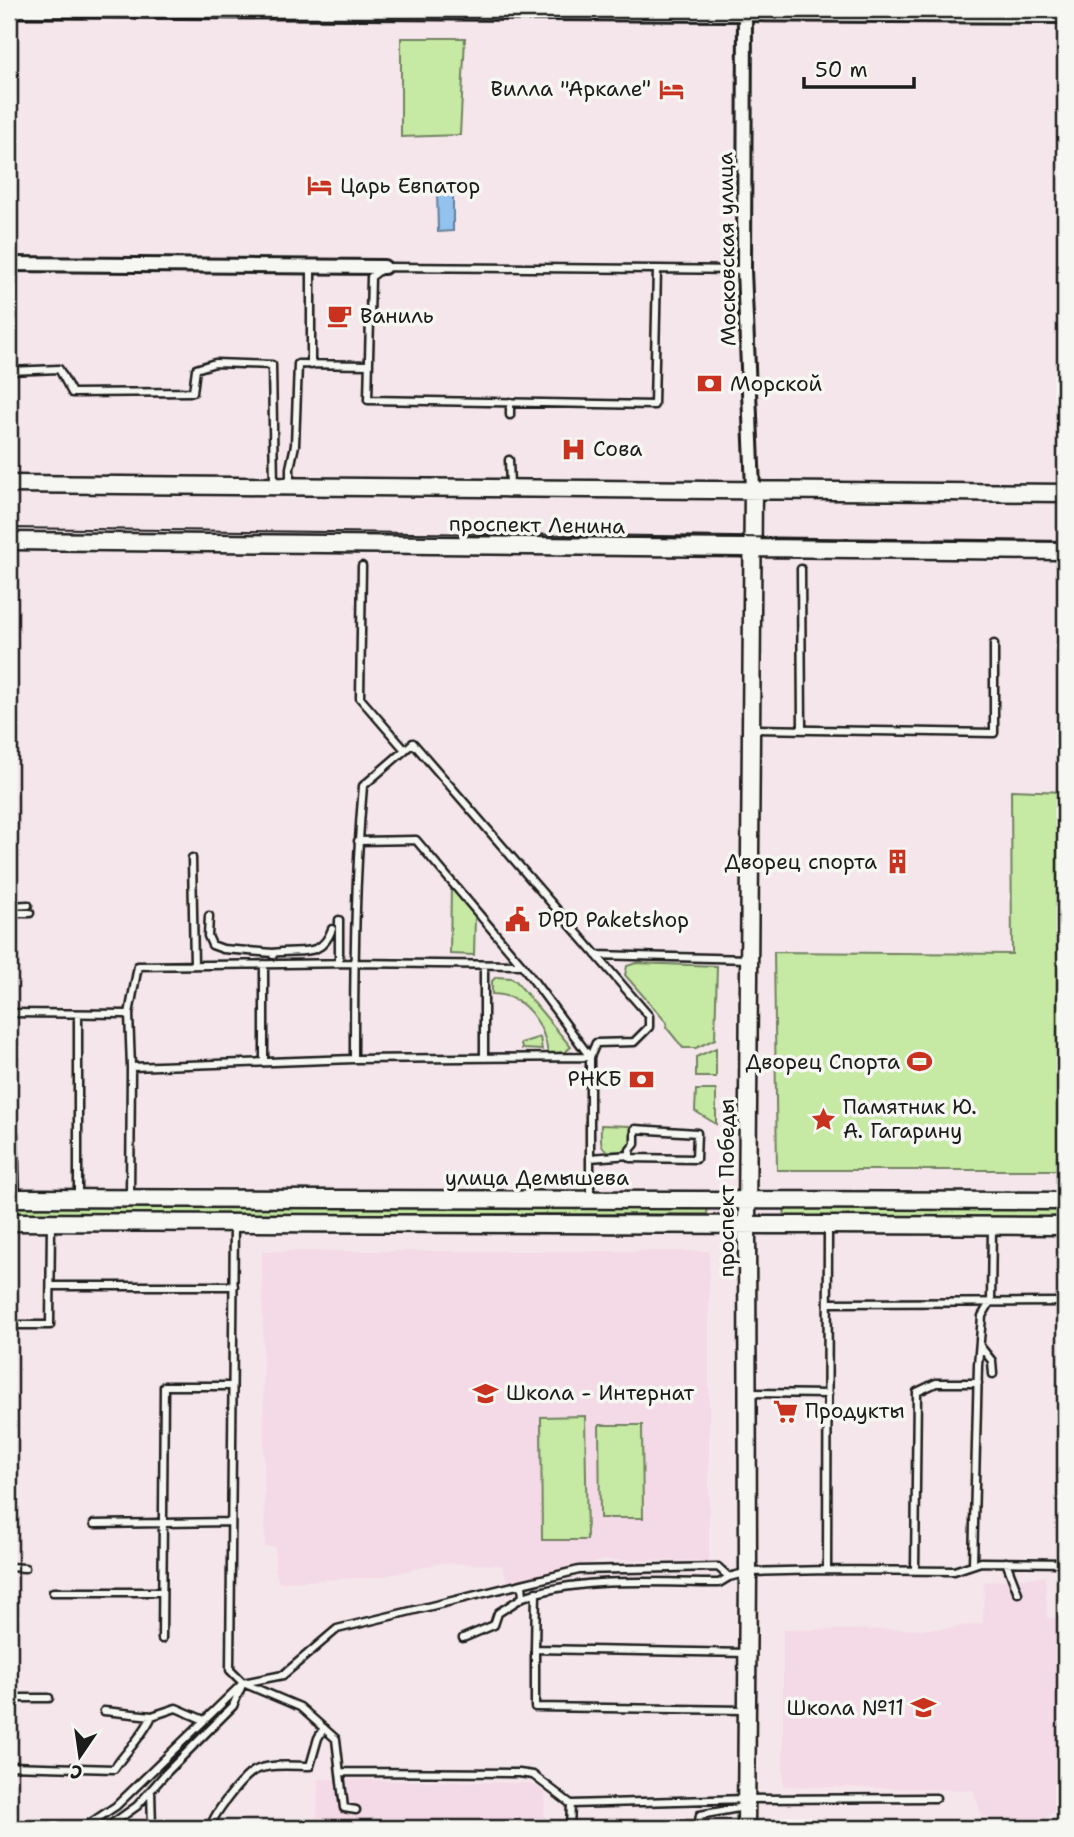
<svg xmlns="http://www.w3.org/2000/svg" width="1074" height="1837" font-family="'Shantell Sans',sans-serif">
<style>
.built{fill:#f4dae6}
.green{fill:#c6e9a3;stroke:#718260;stroke-width:2}
.water{fill:#92c2ed;stroke:#638099;stroke-width:2}
.lines{fill:none;stroke-linecap:round;stroke-linejoin:round}
.service-casing{stroke:#1c1c1c;stroke-width:11}
.minor-casing{stroke:#1c1c1c;stroke-width:18}
.tertiary-casing{stroke:#1c1c1c;stroke-width:21}
.service{stroke:#f6f6f2;stroke-width:6}
.minor{stroke:#f6f6f2;stroke-width:12}
.tertiary{stroke:#f6f6f2;stroke-width:16}
.tram{stroke:#1c1c1c;stroke-width:2}
.labels{text-anchor:middle;dominant-baseline:central;stroke-width:7;stroke-linejoin:round;paint-order:stroke}
.poi-label{font-size:21px;fill:#1c1c1c;stroke:#f6f6f2;text-anchor:start}
.street-label{font-size:21px;fill:#1c1c1c;stroke:#f6f6f2}
</style>
<rect width="100%" height="100%" fill="#f5e6eb"/>
<filter id="ink" filterUnits="userSpaceOnUse"><feTurbulence type="fractalNoise" baseFrequency=".0143" numOctaves="2"/><feDisplacementMap in="SourceGraphic" scale="14" xChannelSelector="R" yChannelSelector="G"/><feConvolveMatrix kernelMatrix="1 2 1 2 8 2 1 2 1" color-interpolation-filters="sRGB"/></filter>
<g filter="url(#ink)">
<path class="built" d="M262,1251H709V1561L606,1560L507,1581L502,1565L441,1563L381,1577L279,1582L275,1569V1547H265Z
M1045,1576L1047,1618H1065V1802L1044,1820L982,1817L973,1790L783,1786V1630L942,1629L983,1623L984,1582Z
M318,1779L528,1783L545,1791L544,1828H317Z"/>
<path class="green" d="M401,38H465L460,135L401,137Z
M1011,790L1065,792V1170H777L774,952L1012,954Z
M451,887L475,916L474,955L450,954Z
M636,963L717,966L715,1039L696,1048H683L666,1027L667,1023L625,975L627,966Z
M496,977L511,978L516,981L571,1047L565,1052L548,1054C545,1025 525,994 492,994V981Z
M540,1037L542,1050L522,1049L521,1043Z
M716,1048V1077H696V1057Z
M696,1090H716V1124L695,1111Z
M601,1125L631,1126L635,1129V1144L630,1150C602,1153 600,1154 601,1125Z
M9,1206H708L707,1214H9Z
M784,1208L1065,1210V1219L785,1216Z
M585,1416L587,1540H542L541,1417Z
M599,1425H642L643,1518H600Z"/>
<path class="water" d="M453,190V231L438,232L437,191Z"/>
<g class="lines">
<defs>
<path id="service" d="M384,267L657,269L654,405L368,400L371,277Z
M657,269L744,270
M311,365V268
M9,371L59,369L72,393L193,392L196,369L215,363L272,365L274,485
M510,415V402
M509,460L510,486
M290,486V468L295,445L298,364L369,365
M362,566L360,698L405,750
M801,569L802,730
M752,729L994,733V644
M358,841L416,840L522,965L590,1057V1198
M192,858L194,965
M9,906L28,905
M9,913H30
M209,916L208,936L212,945L223,949L273,953
M273,955V953C299,948 321,960 332,929
M596,955L749,959
M339,963V920
M9,1013L129,1014
M78,1014V1197
M484,1058V965
M264,1062V964
M131,1067L354,1059L590,1057L596,1043L634,1042L649,1027V1016L413,743L363,786C355,877 354,968 354,1059
M635,1129L697,1133L696,1159L630,1158V1150L635,1144Z
M9,1134H14L16,1196
M590,1158L630,1155
M130,1199L131,1067L129,1014L138,966L354,963L522,965
M234,1223L230,1670L243,1683L300,1707L336,1739L344,1808L356,1810
M51,1286H234
M828,1303L1065,1302
M9,1325H50L51,1222
M980,1346L992,1361L993,1374
M749,1393L828,1394
M9,1444V1539
M94,1524L231,1522
M1006,1562L1018,1593
M973,1564L978,1365L982,1316L991,1301L992,1227
M9,1567L25,1568
M827,1570L828,1226
M915,1570L917,1392L936,1383H978
M53,1592H162
M523,1597C584,1576 655,1583 719,1583L729,1577L748,1572L827,1570L954,1571L981,1562L1065,1563
M463,1638L494,1625L498,1613L523,1597L522,1584
M162,1639L164,1386H232
M535,1649L536,1592
M9,1665L10,1698
M9,1698H49
M745,1710L535,1707V1649L747,1653
M104,1711L152,1716
M9,1766L114,1769C126,1751 143,1736 152,1716L176,1708L204,1720
M341,1772L519,1773L533,1775L571,1804L746,1799L936,1798
M151,1790L152,1828
M83,1828L116,1806L243,1683L283,1675L337,1629L579,1570L718,1567L729,1577
M106,1828L137,1806L166,1773L233,1706L242,1685
M211,1828C211,1816 242,1778 254,1771C269,1763 293,1766 310,1766L318,1738L324,1728
M570,1828L571,1804
M698,1828L700,1815L744,1807"/>
<path id="minor" d="M745,9L744,270L753,489
M9,10L1065,16
M9,264L384,267"/>
<path id="tertiary" d="M9,484L1065,493
M9,541L1065,551
M9,1198L1065,1201
M9,1222L1065,1226
M746,1828L748,1572L747,1223L753,489"/>
</defs>
<use href="#service" class="service-casing"/>
<use href="#minor" class="minor-casing"/>
<use href="#tertiary" class="tertiary-casing"/>
<use href="#service" class="service"/>
<use href="#minor" class="minor"/>
<use href="#tertiary" class="tertiary"/>
<path class="tram" d="M9,528L1065,541"/>
</g>
</g>
<defs>
<symbol id="hotel-bare" viewBox="-9 -9 18 18"><path d="M-6-4.5h1.5V1H6V5H4.5V3h-9V5H-6ZM-4 0a1.8 1.8 0 1 1 3.6 0ZM.5 0V-2.5h3Q6-2.5 6 0Z" fill="#c8321e" stroke="#f6f6f2" stroke-width="2.5" paint-order="stroke"/></symbol>
<symbol id="cafe-bare" viewBox="-9 -9 18 18"><path d="M-5.5-4.5H6V0H3Q3 3.5 0 3.5H-2.5Q-5.5 3.5-5.5 0ZM3-3.2v2h1.7v-2ZM-6 4.5H4V6H-6Z" fill="#c8321e" stroke="#f6f6f2" stroke-width="2.5" paint-order="stroke"/></symbol>
<symbol id="bank-bare" viewBox="-9 -9 18 18"><path d="M-6-4H6V4H-6ZM0-2.3a2.3 2.3 0 1 0 0 4.6a2.3 2.3 0 1 0 0-4.6Z" fill="#c8321e" stroke="#f6f6f2" stroke-width="2.5" paint-order="stroke"/></symbol>
<symbol id="hospital-bare" viewBox="-9 -9 18 18"><path d="M-5-5h3v3.5h4V-5h3V5h-3V1.5h-4V5h-3Z" fill="#c8321e" stroke="#f6f6f2" stroke-width="2.5" paint-order="stroke"/></symbol>
<symbol id="building-bare" viewBox="-9 -9 18 18"><path d="M-4-6H4V6H1V3H-1V6H-4ZM-2.5-4.3h1.7v1.8h-1.7ZM.8-4.3h1.7v1.8H.8ZM-2.5-1h1.7V.8h-1.7ZM.8-1h1.7V.8H.8Z" fill="#c8321e" stroke="#f6f6f2" stroke-width="2.5" paint-order="stroke"/></symbol>
<symbol id="civic-bare" viewBox="-9 -9 18 18"><path d="M-.6-6.5H3V-4.5H.6V-3L4-1V1h2V6H-6V1h2V-1L-.6-3ZM-1.2 2.5V6h2.4V2.5Z" fill="#c8321e" stroke="#f6f6f2" stroke-width="2.5" paint-order="stroke"/></symbol>
<symbol id="stadium-bare" viewBox="-9 -9 18 18"><path d="M0-5a6.5 5 0 1 0 0 10a6.5 5 0 1 0 0-10ZM-3.5-1.8h7v3.6h-7Z" fill="#c8321e" stroke="#f6f6f2" stroke-width="2.5" paint-order="stroke"/></symbol>
<symbol id="sight-bare" viewBox="-9 -9 18 18"><path d="M0-6L1.8-2.2L6-1.7L2.9 1.2L3.7 5.4L0 3.3L-3.7 5.4L-2.9 1.2L-6-1.7L-1.8-2.2Z" fill="#c8321e" stroke="#f6f6f2" stroke-width="2.5" paint-order="stroke"/></symbol>
<symbol id="school-bare" viewBox="-9 -9 18 18"><path d="M0-5L7-2L0 1L-7-2ZM-4 1L0 2.5L4 1V4Q0 6-4 4Z" fill="#c8321e" stroke="#f6f6f2" stroke-width="2.5" paint-order="stroke"/></symbol>
<symbol id="supermarket-bare" viewBox="-9 -9 18 18"><path d="M-6-5.5h2.5l.6 2H6L4.5 2H-2.5L-4.4-4H-6ZM-1.5 3.2a1.3 1.3 0 1 0 .1 0ZM3 3.2a1.3 1.3 0 1 0 .1 0Z" fill="#c8321e" stroke="#f6f6f2" stroke-width="2.5" paint-order="stroke"/></symbol>
</defs>
<g fill-rule="evenodd">
<use href="#hotel-bare" x="654" y="72" width="35" height="35"/>
<use href="#hotel-bare" x="302" y="168" width="35" height="35"/>
<use href="#cafe-bare" x="322" y="298" width="35" height="35"/>
<use href="#bank-bare" x="692" y="366" width="35" height="35"/>
<use href="#hospital-bare" x="556" y="432" width="35" height="35"/>
<use href="#building-bare" x="880" y="844" width="35" height="35"/>
<use href="#civic-bare" x="500" y="902" width="35" height="35"/>
<use href="#stadium-bare" x="902" y="1044" width="35" height="35"/>
<use href="#bank-bare" x="624" y="1062" width="35" height="35"/>
<use href="#sight-bare" x="806" y="1102" width="35" height="35"/>
<use href="#school-bare" x="468" y="1376" width="35" height="35"/>
<use href="#supermarket-bare" x="768" y="1394" width="35" height="35"/>
<use href="#school-bare" x="906" y="1690" width="35" height="35"/>
</g>
<g class="labels">
<g class="poi-label">
<text x="651" y="89" text-anchor="end">Вилла "Аркале"</text>
<text x="340" y="186">Царь Евпатор</text>
<text x="360" y="316">Ваниль</text>
<text x="730" y="384">Морской</text>
<text x="593" y="449">Сова</text>
<text x="877" y="862" text-anchor="end">Дворец спорта</text>
<text x="538" y="920">DPD Paketshop</text>
<text x="900" y="1062" text-anchor="end">Дворец Спорта</text>
<text x="622" y="1079" text-anchor="end">РНКБ</text>
<text x="843" y="1107">Памятник Ю.<tspan x="843" dy="24">А. Гагарину</tspan></text>
<text x="506" y="1393">Школа - Интернат</text>
<text x="805" y="1411">Продукты</text>
<text x="904" y="1708" text-anchor="end">Школа №11</text>
</g>
<g class="street-label">
<text transform="translate(727 249) rotate(-91)">Московская улица</text>
<text transform="translate(537 525) rotate(1)">проспект Ленина</text>
<text x="537" y="1178">улица Демышева</text>
<text transform="translate(727 1188) rotate(-90)">проспект Победы</text>
</g>
</g>
<rect width="1074" height="1837" fill="none" stroke="#f6f6f2" stroke-width="35"/>
<rect x="18" y="18" width="1039" height="1802" fill="none" stroke="#1c1c1c" stroke-width="2.5" filter="url(#ink)"/>
<g transform="translate(80 1756) rotate(193)" stroke="#f6f6f2" stroke-width="5" paint-order="stroke">
<path d="M0-5L12 26L0 18L-12 26Z" fill="#1c1c1c"/>
<text y="-10" font-size="19" font-weight="bold" text-anchor="middle" fill="#1c1c1c">С</text>
</g>
<path d="M804 77v10h110v-10" fill="none" stroke="#1c1c1c" stroke-width="3.5"/>
<text x="815" y="77" font-size="21" fill="#1c1c1c" stroke="#f6f6f2" stroke-width="5" paint-order="stroke">50 m</text>
</svg>
